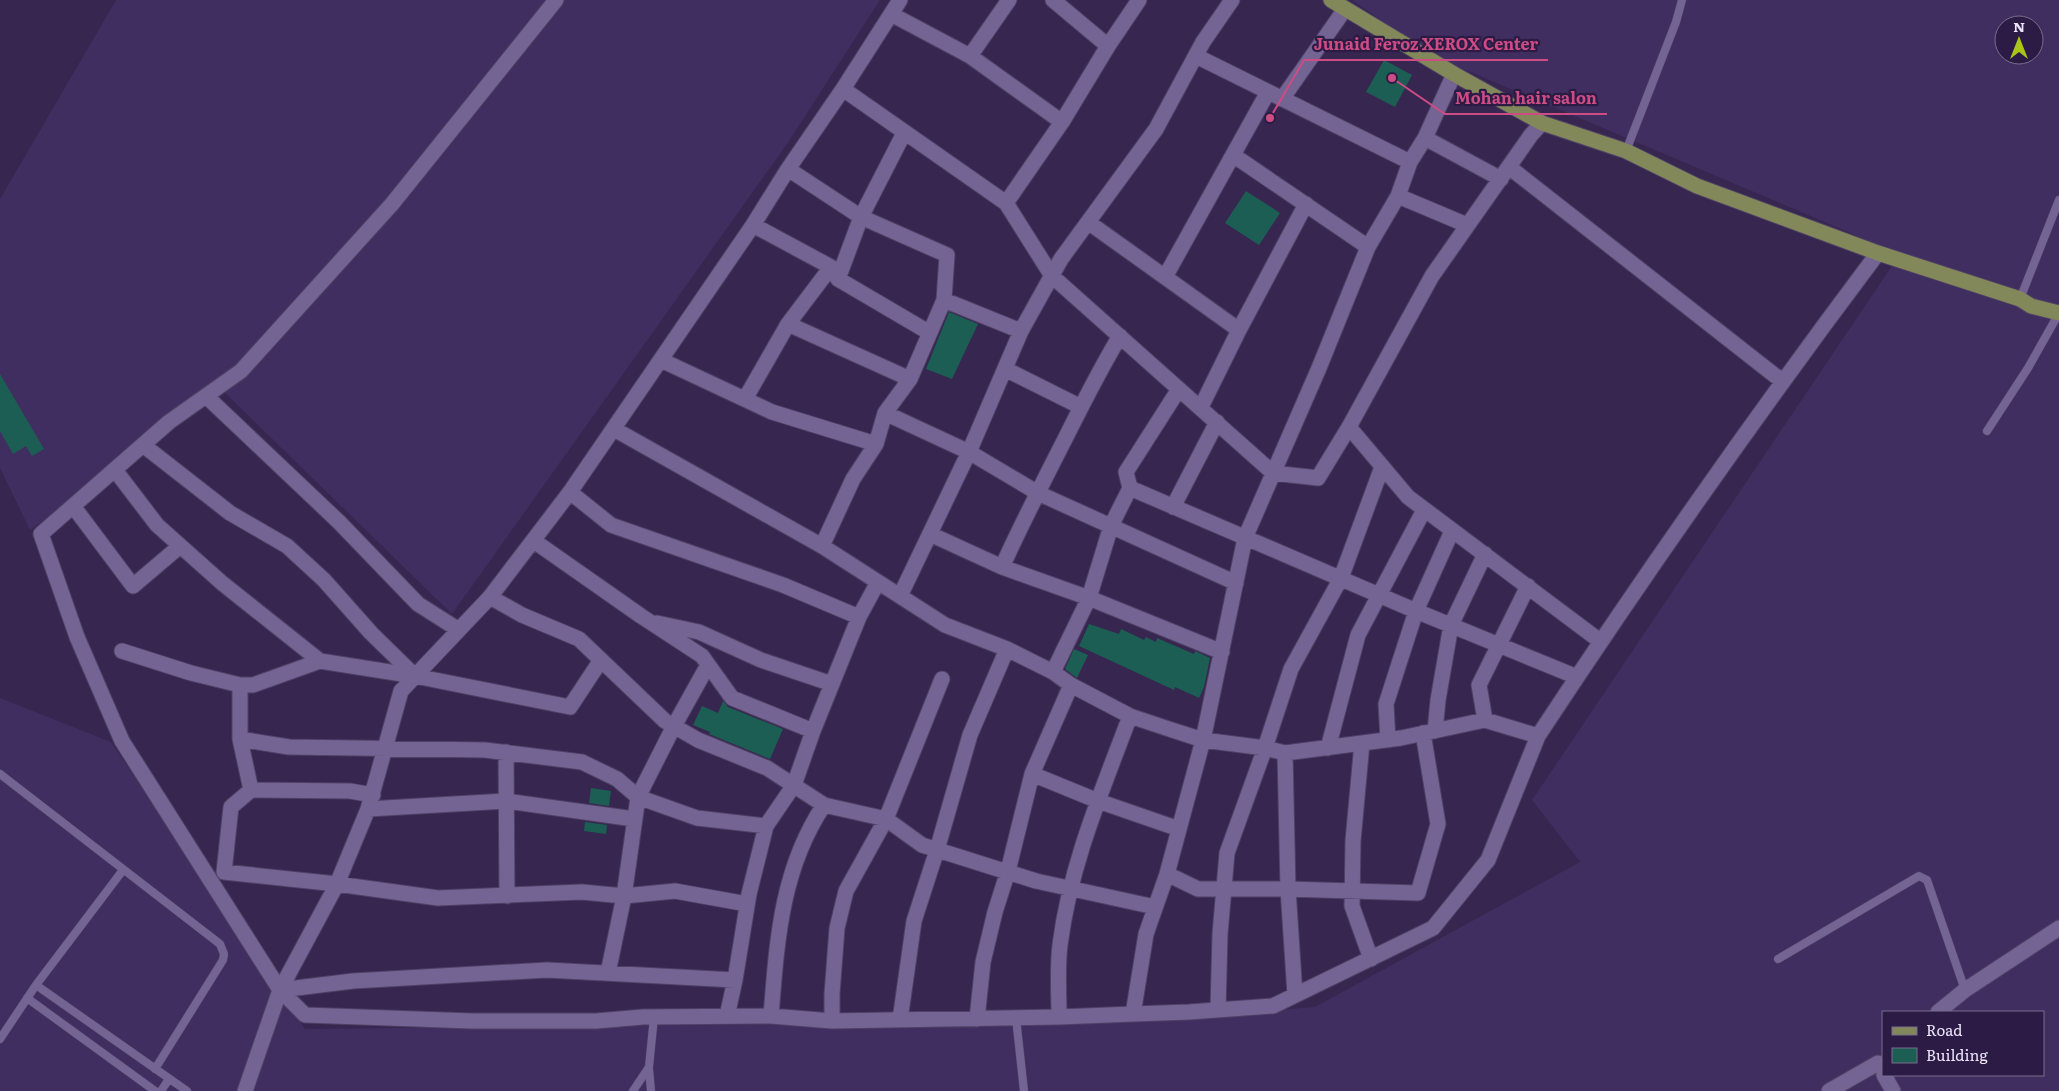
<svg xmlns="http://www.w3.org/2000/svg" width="2059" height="1091" font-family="Literata,serif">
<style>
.built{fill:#412e60;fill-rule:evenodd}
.building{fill:#1c5e53}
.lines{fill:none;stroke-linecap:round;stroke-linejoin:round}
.lane-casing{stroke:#4f4065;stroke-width:9}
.street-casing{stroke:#4f4065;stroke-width:17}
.primary-casing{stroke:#4f4065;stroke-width:17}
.lane{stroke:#746493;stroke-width:8}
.street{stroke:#746493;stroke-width:15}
.primary{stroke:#828859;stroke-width:15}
.leader{fill:none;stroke:#cc4c83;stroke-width:2}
.callout-dot{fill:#cc4c83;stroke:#2c1c45;stroke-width:2}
.callout-label{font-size:16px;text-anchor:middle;font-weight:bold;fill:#cc4c83;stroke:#2c1c45;stroke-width:4.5;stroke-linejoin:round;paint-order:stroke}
</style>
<rect width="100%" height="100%" fill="#362650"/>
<path class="built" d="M116,0H880L787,144L452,614L222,390L30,530L0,468V199Z
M1352,0H2059V1091H0V698L111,742L305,1029L1161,1020L1315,1007L1580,862L1532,800L1900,254L1433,56ZM2004,25H2034V55H2004ZM1883,1012H2043V1075H1883Z"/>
<path class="building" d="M1384,60L1412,75L1395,107L1366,92Z
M1246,191L1280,213L1259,245L1225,223Z
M949,312L978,324L952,379L926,369Z
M0,374L44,449L32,456L26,446L13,454L0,431Z
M1089,624L1119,634L1121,629L1144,640L1146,637L1156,642L1157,638L1194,654L1195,651L1210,658L1204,687L1199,698L1175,687L1174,690L1079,646Z
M1074,649L1088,655L1077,678L1065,669Z
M723,701L728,707L783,729L770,759L709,734L710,732L693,725L702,706L718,713Z
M591,788L611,791L609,806L589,803Z
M585,822L607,825L606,834L584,831Z"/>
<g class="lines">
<defs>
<path id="lane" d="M1626,151L1676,22L1682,0
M2020,299L2059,200
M1987,431L2028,368L2059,313
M0,774L220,944L224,954L223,960L155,1069
M1778,959L1919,876L1927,880L1965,990
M36,985L187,1091
M27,998L155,1091
M1016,1018L1024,1091
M0,1039L36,985L123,870
M649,1069L651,1091
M161,1091L169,1079
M633,1091L649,1067L654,1017"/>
<path id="street" d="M1053,0L1108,46
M891,14L970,56L1062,122
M970,56L1009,0
M1196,56L1410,162
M843,89L1006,203L1052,276L1273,473L1318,478L1349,427L1432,276L1531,135L1542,123
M1282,99L1345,9
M1425,138L1501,179
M1233,155L1368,247
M1509,167L1782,381
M1398,196L1467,225
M1006,203L1062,122L1108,46L1139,0
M1088,222L1239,330L1306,204
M753,225L831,267L838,279L930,333
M1165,277L1268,92
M838,279L861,217L904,133
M944,300L1021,331
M788,324L910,379
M661,360L772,412L876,444L885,413L910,379L944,300L947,255L861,217L788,169
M1005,369L1081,407
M206,396L339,522L418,604L459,630
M745,399L788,324L831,267
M1201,407L1239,330
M885,413L969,452L1038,493L1236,583
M1349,427L1408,497L1600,641
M614,429L822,546L945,625L1007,649L1053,672L1071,685L1130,716L1169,729L1203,740L1265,748L1285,753L1401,738L1485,720L1538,736C1646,572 1759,411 1878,253
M143,445L230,513L287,546L324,580L371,633L415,676
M115,470L157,525L222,583L320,661L415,676L570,707L601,660
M1130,488L1126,472L1179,389
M570,492L611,525L783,585L859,617
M73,506L133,586L180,546
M1173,507L1217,422
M930,534L1002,567L1089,598L1222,652
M534,541L641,616L702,656L732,698L813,731
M822,546L853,479L876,444
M1002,567C1022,523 1044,480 1066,437C1083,403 1100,369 1120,336
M900,596L969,452L1021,331L1061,259L1156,129L1203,42L1232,0
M490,597L522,615L579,639L665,721L698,740L767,768L824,805L886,819L922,845L1036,881L1155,907
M657,623L699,632L761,660L832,684
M122,651L191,673L240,685H253L320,661
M1053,672L1089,598L1111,526L1130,488L1416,611L1577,677
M240,685V739L251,790L231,807L224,872L337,884L438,898L582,892L624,896L675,891L747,904
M1485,720L1479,685L1528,586
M1435,731L1438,700L1451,625L1485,554
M1423,733L1438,824L1418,893L1288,889H1198L1167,874L1203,740L1245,538L1319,368L1368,247L1398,196L1410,162L1425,138L1454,74
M240,739L289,747L485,750L582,762L617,779L638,797L697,818L766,826
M1388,740L1386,704L1416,611L1452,531
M1362,743L1353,841L1352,906L1371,959
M1328,748L1358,635L1424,510
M506,752L507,896
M1285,753L1288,889L1295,995
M1032,774L1098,801L1179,829
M251,790L350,791L373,795
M368,809L506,801L634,819
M1167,874L1146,934L1133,1014L1189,1012L1273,1006L1433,928L1488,860L1538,736
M608,973L624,896L638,797L674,726L708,665
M735,980L547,970L353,981L280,990L337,884L368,809L401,691L490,597L570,492L753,225L788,169L843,89L900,0
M280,990L122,741L77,637L41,534L169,422L241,371L392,204L556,0
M1218,1010L1220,934L1227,853L1265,748L1291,669L1341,578L1382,467
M1938,1012L1965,990L2059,928
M727,1016L735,980L749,894L766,826L794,785L813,731L859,617L878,582
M771,1016C777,941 781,869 824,805
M1059,1017C1059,994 1057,968 1060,945C1070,865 1102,791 1130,716
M977,1019L983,962L995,912L1008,871L1032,774L1071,685
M900,1020L914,921L937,850L970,735L1007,649
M832,1021V994L837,928L846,891L886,819L942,679
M1884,1075L1893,1091
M245,1091L280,990L305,1015L472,1021H596L643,1017L771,1016L832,1021L1059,1017L1133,1014
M1829,1091L1878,1063"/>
<path id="primary" d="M1331,0L1454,74L1542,123L1626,151L1697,186L1878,253L2020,299L2031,306L2059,313"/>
</defs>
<use href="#lane" class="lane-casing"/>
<use href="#street" class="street-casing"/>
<use href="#primary" class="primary-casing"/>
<use href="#lane" class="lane"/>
<use href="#street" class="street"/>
<use href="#primary" class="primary"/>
</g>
<path class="leader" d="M1270 118L1304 60H1548M1392 78L1445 114H1607"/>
<g class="callout-dot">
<circle cx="1270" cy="118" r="5"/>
<circle cx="1392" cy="78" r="5"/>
</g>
<g class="callout-label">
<text x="1426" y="50">Junaid Feroz XEROX Center</text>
<text x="1526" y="104">Mohan hair salon</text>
</g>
<rect x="1882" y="1011" width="162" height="65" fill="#2c1c45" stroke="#796d8e"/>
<rect x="1892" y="1027" width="25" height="8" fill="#828859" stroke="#796d8e"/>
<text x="1926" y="1036" font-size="15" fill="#ece6fc">Road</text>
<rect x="1892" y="1048" width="25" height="15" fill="#1c5e53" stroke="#796d8e"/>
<text x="1926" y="1061" font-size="15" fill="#ece6fc">Building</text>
<g transform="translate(2019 40)"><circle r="24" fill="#2c1c45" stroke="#796d8e"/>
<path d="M0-4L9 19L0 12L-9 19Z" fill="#aac717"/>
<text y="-8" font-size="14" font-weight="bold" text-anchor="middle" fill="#ece6fc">N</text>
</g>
</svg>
